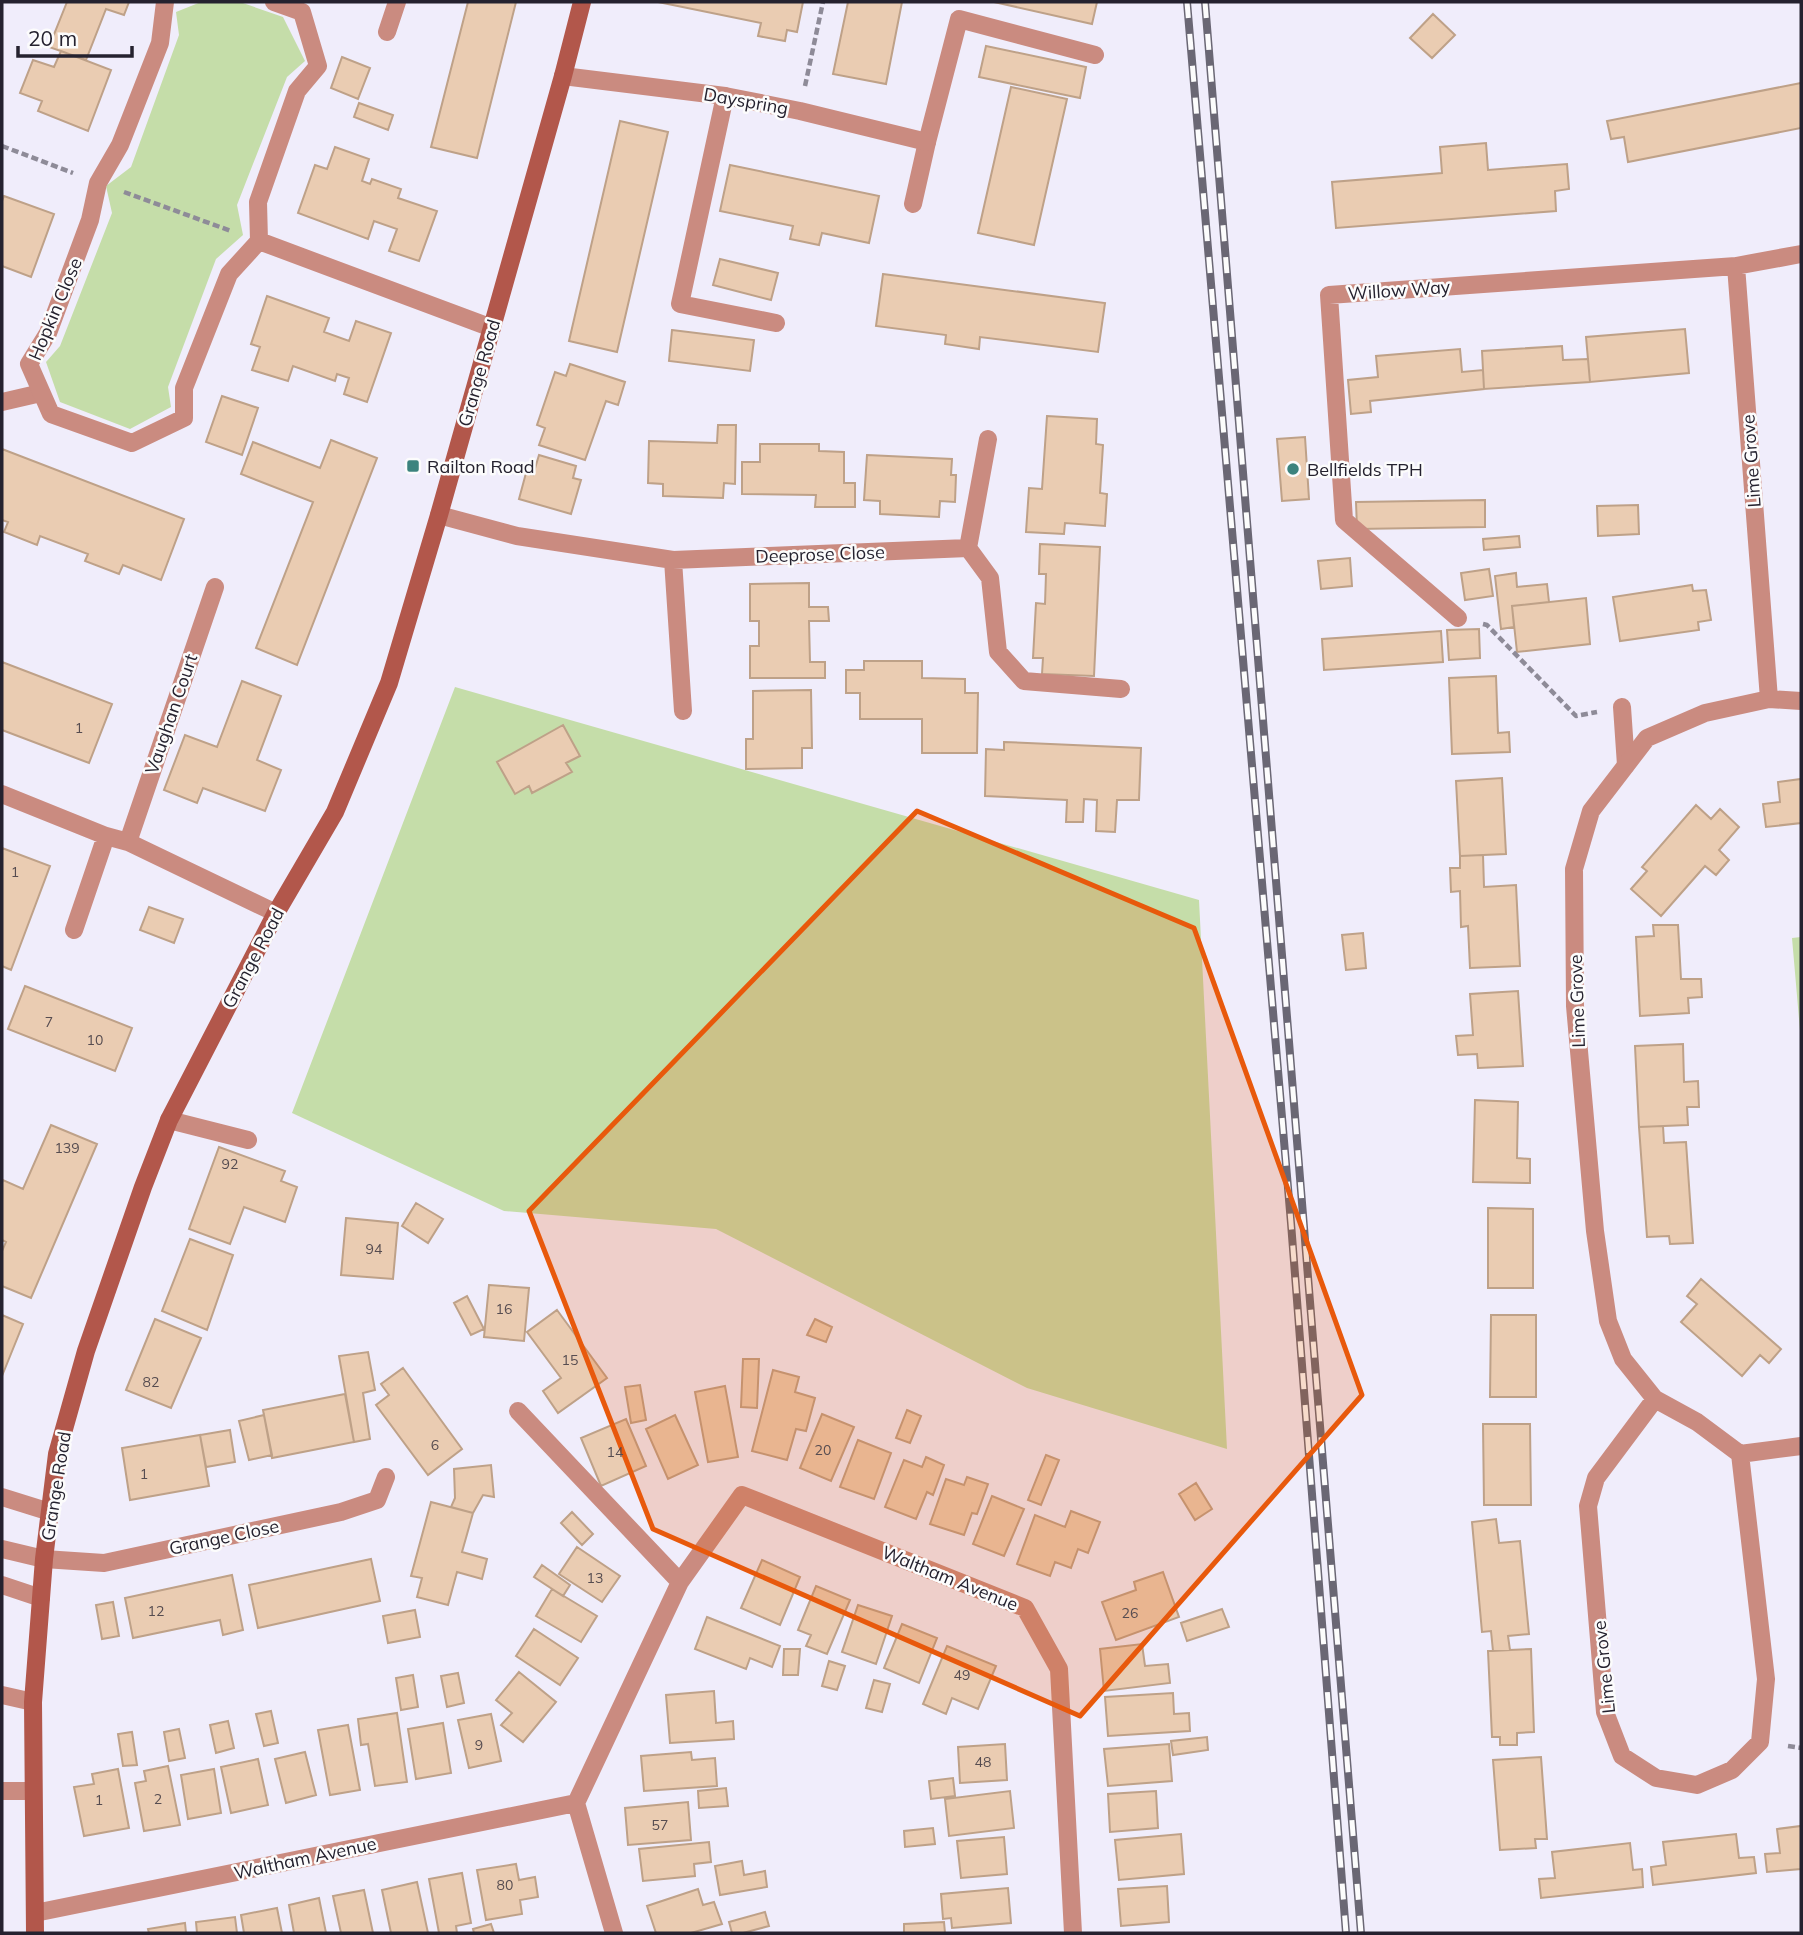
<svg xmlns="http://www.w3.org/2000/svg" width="1803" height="1935" font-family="Mulish,sans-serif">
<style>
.green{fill:#c5dda9}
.building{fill:#eaccb2;stroke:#bea188;stroke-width:2}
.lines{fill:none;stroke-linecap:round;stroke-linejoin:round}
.path{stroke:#8e8b98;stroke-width:4.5;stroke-dasharray:7 3.5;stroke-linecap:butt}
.lane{stroke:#ca8b80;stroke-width:18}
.street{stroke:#ca8b80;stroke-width:18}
.secondary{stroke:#b2574b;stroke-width:18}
.rail-casing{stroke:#6a6774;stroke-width:8}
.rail{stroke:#fcfcfc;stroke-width:5;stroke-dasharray:16;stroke-linecap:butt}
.marked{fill:#e8590c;fill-opacity:0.2;stroke:#e8590c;stroke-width:5;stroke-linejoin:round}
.poi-dot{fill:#3c837e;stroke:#fcfcfc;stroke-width:2.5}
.labels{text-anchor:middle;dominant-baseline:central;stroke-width:5;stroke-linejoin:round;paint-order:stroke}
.number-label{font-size:14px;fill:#564c50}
.street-label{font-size:18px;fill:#25222f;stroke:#fcfcfc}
.poi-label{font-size:18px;fill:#25222f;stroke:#fcfcfc;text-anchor:start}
</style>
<rect width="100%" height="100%" fill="#f0edfb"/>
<path class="green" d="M201,2H240L283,17L305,61L287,77L237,205L243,235L216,259L168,387L171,407L130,429L60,402L46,362L60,346L112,213L106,186L131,167L179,35L176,12Z
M455,687L1199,900L1227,1449L1027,1388L716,1229L504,1211L292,1113Z
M1801,937V1042L1792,938Z"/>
<path class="building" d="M67,2H129L124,15L106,9L86,60L49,47Z
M468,2H516L477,158L431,147Z
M658,2H803L797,32L787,30L785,41L758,36L761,23Z
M848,2H902L886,84L833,74Z
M994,2H1097L1092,24Z
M1433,14L1455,35L1432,58L1410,38Z
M986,46L1086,67L1080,98L979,77Z
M61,51L111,70L88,131L38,111L42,101L20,93L33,60L54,67Z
M342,57L370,68L358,99L331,88Z
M1801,83V128L1628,162L1624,137L1611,139L1607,121Z
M1011,87L1067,99L1034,245L978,233Z
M359,103L393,115L388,130L354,117Z
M620,121L668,132L617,352L569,341Z
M1486,143L1488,170L1567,164L1569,189L1555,191L1556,211L1336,228L1332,182L1442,173L1440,147Z
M335,147L369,159L362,181L370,184L372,179L401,189L398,198L437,211L419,261L389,251L397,229L374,221L368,239L298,213L315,165L327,169Z
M730,165L879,196L869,243L822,233L819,245L790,239L793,226L720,211Z
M4,196L54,214L31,277L2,266V201Z
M720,259L778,273L771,300L713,285Z
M883,274L1105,303L1098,352L980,337L979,349L945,344L946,335L876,326Z
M267,296L329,318L324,332L349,341L356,321L391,333L367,402L344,394L349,378L337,374L335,381L293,366L288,381L252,370L260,347L251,344Z
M1685,329L1689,373L1590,382L1586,337Z
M672,330L754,340L750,371L669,361Z
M1562,346L1563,360L1588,359L1590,382L1484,389L1482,351Z
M1460,349L1462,372L1483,370L1484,389L1370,401L1371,412L1351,414L1348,380L1378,377L1376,356Z
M570,364L625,382L618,405L606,401L585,460L539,445L545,428L537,425L555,372L566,376Z
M222,396L258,408L242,455L206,442Z
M1047,416L1097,419L1096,444L1103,445L1100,493L1107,494L1105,526L1065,523L1064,534L1026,532L1029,488L1042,489Z
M718,425H736L735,484L724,483L723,498L663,496V484L648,483L649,441L717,443Z
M1305,437L1309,499L1282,501L1277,439Z
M331,440L377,458L297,665L256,648L313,502L241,474L253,442L320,468Z
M760,444H819V451L844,452V483H855V507H815L816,495L742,494V462H760Z
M2,449L184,519L161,580L123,565L119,574L85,561L88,554L40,536L37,545L4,532L8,522L2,520Z
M539,455L576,466L573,478L581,480L571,514L519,499L526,473L533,475Z
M867,455L952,459L951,475H956L955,502L940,501L939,517L880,514V501L864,500Z
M1485,500V527L1357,529L1356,502Z
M1638,505L1639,534L1598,536L1597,506Z
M1519,536L1520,547L1484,550L1483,539Z
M1040,544L1100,547L1094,676L1042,674L1043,658H1033L1036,603L1045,604L1046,574H1039Z
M1350,558L1352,586L1321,589L1318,561Z
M1489,569L1493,596L1465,600L1461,573Z
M1516,573L1517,587L1547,584L1549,602L1512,606L1514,627L1501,629L1495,576Z
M809,583V607H828L829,621H809L810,662H825V678H750V646H759V621H750V584Z
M1692,585L1693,591L1706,590L1711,620L1698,622L1699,630L1620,641L1613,597Z
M1586,598L1590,644L1517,652L1512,606Z
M1479,629L1480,658L1449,660L1447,630Z
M1441,631L1443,662L1324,670L1322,639Z
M864,661H922V678L965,679V693H978L977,753H922V719H860V693H846V670H864Z
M2,662L112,704L89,763L2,730Z
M1496,676L1498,733L1509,732L1510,752L1452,754L1449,678Z
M242,681L281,696L257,760L281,770L265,811L203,788L197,803L164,790L185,735L217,747Z
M811,690L812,748H802V768L746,769V739H753V691Z
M563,725L580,756L566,763L572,772L532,793L529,786L515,794L497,762Z
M1004,742L1141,748L1139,800H1117L1115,832L1096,831L1097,800L1084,799L1083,822H1066L1067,800L985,796L986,749L1004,750Z
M1502,778L1506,854L1460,856L1456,781Z
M1801,779V823L1766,827L1763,804L1780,802L1778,782Z
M1696,805L1711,819L1720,809L1739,827L1719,850L1729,860L1716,875L1705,866L1661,916L1631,889L1647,871L1642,867Z
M2,848L50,866L11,970L2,966Z
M1483,855L1484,887L1516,885L1520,966L1470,968L1468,926L1461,927L1460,891L1451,892L1450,868H1460V856Z
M149,907L183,919L174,943L140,930Z
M1653,925H1678L1681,979H1701L1702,997L1688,998L1689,1013L1640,1016L1636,937L1654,936Z
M1363,933L1366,968L1346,970L1342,935Z
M25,986L132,1028L115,1071L8,1029Z
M1518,991L1523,1066L1478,1068L1477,1054L1458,1055L1456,1036L1473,1035L1470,994Z
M1683,1044L1684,1082L1698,1081L1699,1107H1687L1688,1125L1639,1127L1635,1046Z
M1475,1100L1518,1102L1517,1158L1530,1159V1183L1473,1182Z
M51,1125L97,1144L31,1298L2,1286V1251L6,1242L2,1240V1183L3,1180L23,1189Z
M1663,1126L1664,1143L1686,1142L1693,1243L1670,1244L1669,1236L1647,1237L1639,1127Z
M219,1147L285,1171L281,1181L297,1187L285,1222L244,1207L230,1244L189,1229Z
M416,1203L443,1219L428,1243L402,1226Z
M1488,1208L1533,1209V1288H1488Z
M346,1218L398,1223L393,1279L341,1275Z
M190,1239L233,1255L207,1330L162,1311Z
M1701,1279L1781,1349L1769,1363L1760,1355L1742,1376L1681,1322L1697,1304L1687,1296Z
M489,1285L529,1288L524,1341L484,1337Z
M467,1296L484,1329L471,1335L454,1303Z
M557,1310L607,1378L558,1413L543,1391L561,1378L527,1332Z
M2,1315L23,1324L2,1376Z
M1491,1315H1536V1397H1490Z
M155,1319L201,1338L171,1408L126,1390Z
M815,1319L832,1327L826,1342L807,1335Z
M368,1352L375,1390L363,1393L370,1439L354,1442L339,1356Z
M743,1359H759L757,1408L741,1407Z
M403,1368L462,1449L428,1475L376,1405L389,1395L381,1384Z
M773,1370L799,1377L795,1392L815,1398L806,1431L796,1429L787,1460L752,1451Z
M640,1385L646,1420L631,1423L625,1387Z
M725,1386L738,1457L708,1462L695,1392Z
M345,1394L354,1442L272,1458L263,1410Z
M907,1410L921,1416L910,1443L896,1438Z
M822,1414L854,1427L831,1481L800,1468Z
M264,1415L272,1455L249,1460L239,1421Z
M675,1415L698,1465L668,1479L646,1429Z
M626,1419L646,1466L601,1486L581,1438Z
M1483,1424H1530L1531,1505H1484Z
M230,1430L235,1462L206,1467L200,1435Z
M200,1435L209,1486L130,1500L122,1448Z
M858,1440L891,1453L874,1499L840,1487Z
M1046,1455L1059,1460L1041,1505L1028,1500Z
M926,1457L944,1465L933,1495L927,1492L916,1519L885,1507L904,1460L922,1467Z
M491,1465L494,1497L483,1495L473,1513L451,1507L455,1498L454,1469Z
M967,1477L988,1484L977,1514L972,1513L964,1535L930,1524L946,1479L964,1485Z
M1196,1483L1212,1509L1195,1520L1179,1494Z
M992,1496L1024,1509L1004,1556L973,1544Z
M431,1502L473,1513L462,1552L487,1559L482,1579L457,1572L448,1605L417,1597L422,1578L411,1576Z
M1071,1511L1100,1522L1088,1553L1078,1549L1071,1568L1055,1562L1050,1576L1017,1564L1035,1515L1065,1527Z
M572,1512L593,1534L582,1545L561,1523Z
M1496,1519L1499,1543L1520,1541L1529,1634L1508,1636L1510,1650L1493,1651L1491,1631L1482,1632L1472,1522Z
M577,1547L620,1576L602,1602L559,1574Z
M371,1559L380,1601L258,1628L249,1585Z
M762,1560L800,1577L780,1625L741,1608Z
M542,1565L570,1585L563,1596L534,1577Z
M1163,1572L1179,1617L1116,1640L1102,1602L1136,1590L1134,1582Z
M232,1575L243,1630L223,1635L220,1620L133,1638L125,1598Z
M816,1586L850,1600L827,1654L806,1646L811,1635L798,1630Z
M552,1589L597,1616L581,1642L536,1616Z
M113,1602L119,1636L102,1639L96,1605Z
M858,1605L892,1616L876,1664L842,1652Z
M1222,1609L1229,1627L1187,1641L1181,1623Z
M415,1610L420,1637L388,1643L383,1616Z
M707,1617L780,1646L772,1667L750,1658L746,1669L695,1649Z
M902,1624L937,1638L919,1683L884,1668Z
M534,1629L578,1658L560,1685L516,1656Z
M1142,1644L1145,1666L1168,1664L1170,1683L1104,1691L1100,1649Z
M947,1646L996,1666L978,1709L952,1698L946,1714L923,1704Z
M784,1649H800L798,1675H783Z
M1531,1649L1534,1732L1517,1733V1745H1500V1737H1492L1488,1651Z
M829,1661L845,1666L837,1690L822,1686Z
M519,1672L556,1702L523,1742L501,1725L512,1713L496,1700Z
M458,1673L464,1703L447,1707L441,1676Z
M413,1675L418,1707L401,1710L396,1678Z
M874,1680L890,1684L882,1712L866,1708Z
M714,1691L716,1723L733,1721L734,1739L670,1743L666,1695Z
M1173,1693L1174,1714L1189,1713L1190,1731L1108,1736L1105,1697Z
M271,1711L278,1743L264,1746L256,1714Z
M397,1713L407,1782L375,1786L368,1744L361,1745L358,1719Z
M491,1714L501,1761L469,1768L458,1720Z
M228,1721L234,1748L216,1753L210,1725Z
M443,1723L451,1773L416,1779L408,1729Z
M348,1725L360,1790L330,1795L318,1730Z
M179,1729L185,1758L169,1761L164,1732Z
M132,1732L137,1765L123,1766L118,1734Z
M1207,1737L1208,1750L1173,1755L1171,1741Z
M1005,1744L1007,1780L960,1783L958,1747Z
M1169,1744L1172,1781L1108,1786L1104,1749Z
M305,1752L316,1795L286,1803L275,1759Z
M691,1752L692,1760L715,1758L717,1786L644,1791L641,1756Z
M1541,1757L1547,1839H1535L1536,1848L1500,1850L1493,1760Z
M258,1759L268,1805L231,1813L221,1767Z
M168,1766L180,1825L144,1831L135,1783L146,1781L144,1771Z
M118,1769L129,1828L84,1836L74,1787L94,1784L92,1774Z
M214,1769L221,1813L188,1819L181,1775Z
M953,1778L955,1796L931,1799L929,1781Z
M726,1788L728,1806L699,1808L698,1791Z
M1010,1791L1014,1828L949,1836L945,1799Z
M1156,1791L1158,1828L1110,1832L1108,1794Z
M688,1802L691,1840L628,1845L625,1808Z
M1801,1826V1869L1767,1872L1765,1854L1780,1853L1777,1829Z
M933,1828L935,1844L905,1847L904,1831Z
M1181,1834L1184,1874L1119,1880L1115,1840Z
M1736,1834L1739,1858L1754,1857L1756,1873L1653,1885L1651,1867L1666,1865L1663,1842Z
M1004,1837L1007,1874L961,1878L957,1841Z
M709,1842L711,1862L694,1864L695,1876L643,1881L639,1849Z
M1630,1843L1633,1870L1642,1869L1643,1887L1541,1898L1539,1879L1555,1878L1552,1852Z
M742,1861L744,1875L765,1871L767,1887L720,1895L715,1866Z
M516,1864L519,1880L535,1877L538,1897L520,1900L522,1914L486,1920L477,1870Z
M462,1873L471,1923L456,1926L457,1933H439L429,1879Z
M417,1882L428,1933H391L382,1890Z
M1167,1886L1169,1922L1121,1926L1118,1889Z
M1008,1888L1011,1923L952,1928L951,1918L943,1919L941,1894Z
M698,1889L703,1905L714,1902L722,1924L691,1933H656L647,1906Z
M364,1890L373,1933H341L333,1896Z
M319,1898L326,1933H294L289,1905Z
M277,1908L282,1933H244L241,1915Z
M765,1912L769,1926L743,1933H732L729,1922Z
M235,1917L237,1933H197L196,1922Z
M944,1922L945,1933H904V1924Z
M185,1923L186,1933H149L148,1929Z
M491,1924L494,1933H474L473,1929Z"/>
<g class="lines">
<path class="path" d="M805,86L823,2
M2,146L73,173
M124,192L231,231
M1483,624L1487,625L1576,716L1597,712
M1788,1746L1801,1748"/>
<path class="lane" d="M725,96L680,304L776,323
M913,204L927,142L959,19L1095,55
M2,402L41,393
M1622,707L1626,765
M169,1120L248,1140
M2,1497L50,1512
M2,1549L44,1559
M2,1585L41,1598
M2,1695L33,1702"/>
<path class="street" d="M165,2L160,43L120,145L98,183L90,220L48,333L29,364L51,414L132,443L184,418V388L229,274L259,241L258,202L297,91L318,66L302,12L274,2
M387,32L397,2
M563,76L725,96L800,111L927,142
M259,241L492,328
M439,515L517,536L673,560L683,711
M968,548L990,578L998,652L1024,681L1121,689
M673,560L968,548L988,439
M1458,618L1344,520L1329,295L1736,266L1801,254
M1769,699L1801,701
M2,794L106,836L128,842L276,913
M128,842L215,587
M74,930L106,836
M1655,1399L1596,1478L1588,1506L1605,1712L1622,1756L1656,1778L1697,1785L1732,1770L1760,1742L1766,1679L1740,1454L1697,1422L1655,1399L1623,1359L1608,1321L1595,1231L1575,1006L1574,869L1591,811L1647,738L1705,713L1769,699L1736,266
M518,1411L680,1582
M1740,1454L1801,1446
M44,1559L104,1563L341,1512L377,1500L386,1477
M2,1791H33
M576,1803L614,1933
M35,1913L576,1803L680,1582L742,1495L1025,1608L1059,1669L1073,1933"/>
<path class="secondary" d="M35,1933L33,1702L44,1559L57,1454L86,1351L143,1187L169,1120L276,913L335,812L389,683L439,515L563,76L582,2"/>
<defs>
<path id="rail" d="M1187,2L1291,1223L1346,1933
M1205,2L1361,1933"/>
</defs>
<use href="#rail" class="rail-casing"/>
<use href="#rail" class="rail"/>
</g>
<path class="marked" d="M917,811L1194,928L1362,1395L1080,1716L653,1529L529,1211Z"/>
<g class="poi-dot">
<rect x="406" y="459" width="14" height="14" rx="3.5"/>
<circle cx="1293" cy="469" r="7"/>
</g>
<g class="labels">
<g class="number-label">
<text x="79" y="728">1</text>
<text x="15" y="872">1</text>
<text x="49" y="1022">7</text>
<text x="95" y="1040">10</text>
<text x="67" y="1148">139</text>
<text x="230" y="1164">92</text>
<text x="374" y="1249">94</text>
<text x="504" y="1309">16</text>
<text x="570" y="1360">15</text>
<text x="151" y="1382">82</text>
<text x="435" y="1445">6</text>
<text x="823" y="1450">20</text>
<text x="615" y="1452">14</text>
<text x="144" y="1474">1</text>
<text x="595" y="1578">13</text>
<text x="156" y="1611">12</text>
<text x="1130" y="1613">26</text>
<text x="962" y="1675">49</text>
<text x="479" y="1745">9</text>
<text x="983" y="1762">48</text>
<text x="158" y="1799">2</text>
<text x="99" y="1800">1</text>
<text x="660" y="1825">57</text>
<text x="505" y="1885">80</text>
</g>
<g class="street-label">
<text transform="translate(746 101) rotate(10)">Dayspring</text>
<text transform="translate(1399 290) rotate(-4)">Willow Way</text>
<text transform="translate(55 309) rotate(-67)">Hopkin Close</text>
<text transform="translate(479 373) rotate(-74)">Grange Road</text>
<text transform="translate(1751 461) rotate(-94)">Lime Grove</text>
<text transform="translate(820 554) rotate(-2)">Deeprose Close</text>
<text transform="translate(171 714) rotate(-71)">Vaughan Court</text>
<text transform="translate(253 958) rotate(-62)">Grange Road</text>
<text transform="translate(1577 1001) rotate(-92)">Lime Grove</text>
<text transform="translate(56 1486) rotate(-81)">Grange Road</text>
<text transform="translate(224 1537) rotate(-12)">Grange Close</text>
<text transform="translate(950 1578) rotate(22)">Waltham Avenue</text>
<text transform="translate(1604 1667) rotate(-96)">Lime Grove</text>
<text transform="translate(305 1858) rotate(-12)">Waltham Avenue</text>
</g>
<g class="poi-label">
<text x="427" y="466">Railton Road</text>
<text x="1307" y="469">Bellfields TPH</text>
</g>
</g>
<rect width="1803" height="1935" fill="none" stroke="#25222f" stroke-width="7"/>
<path d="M18 46v10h114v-10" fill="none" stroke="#25222f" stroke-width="3.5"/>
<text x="28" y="46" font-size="21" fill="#25222f" stroke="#fcfcfc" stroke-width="5" paint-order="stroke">20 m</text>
</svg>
